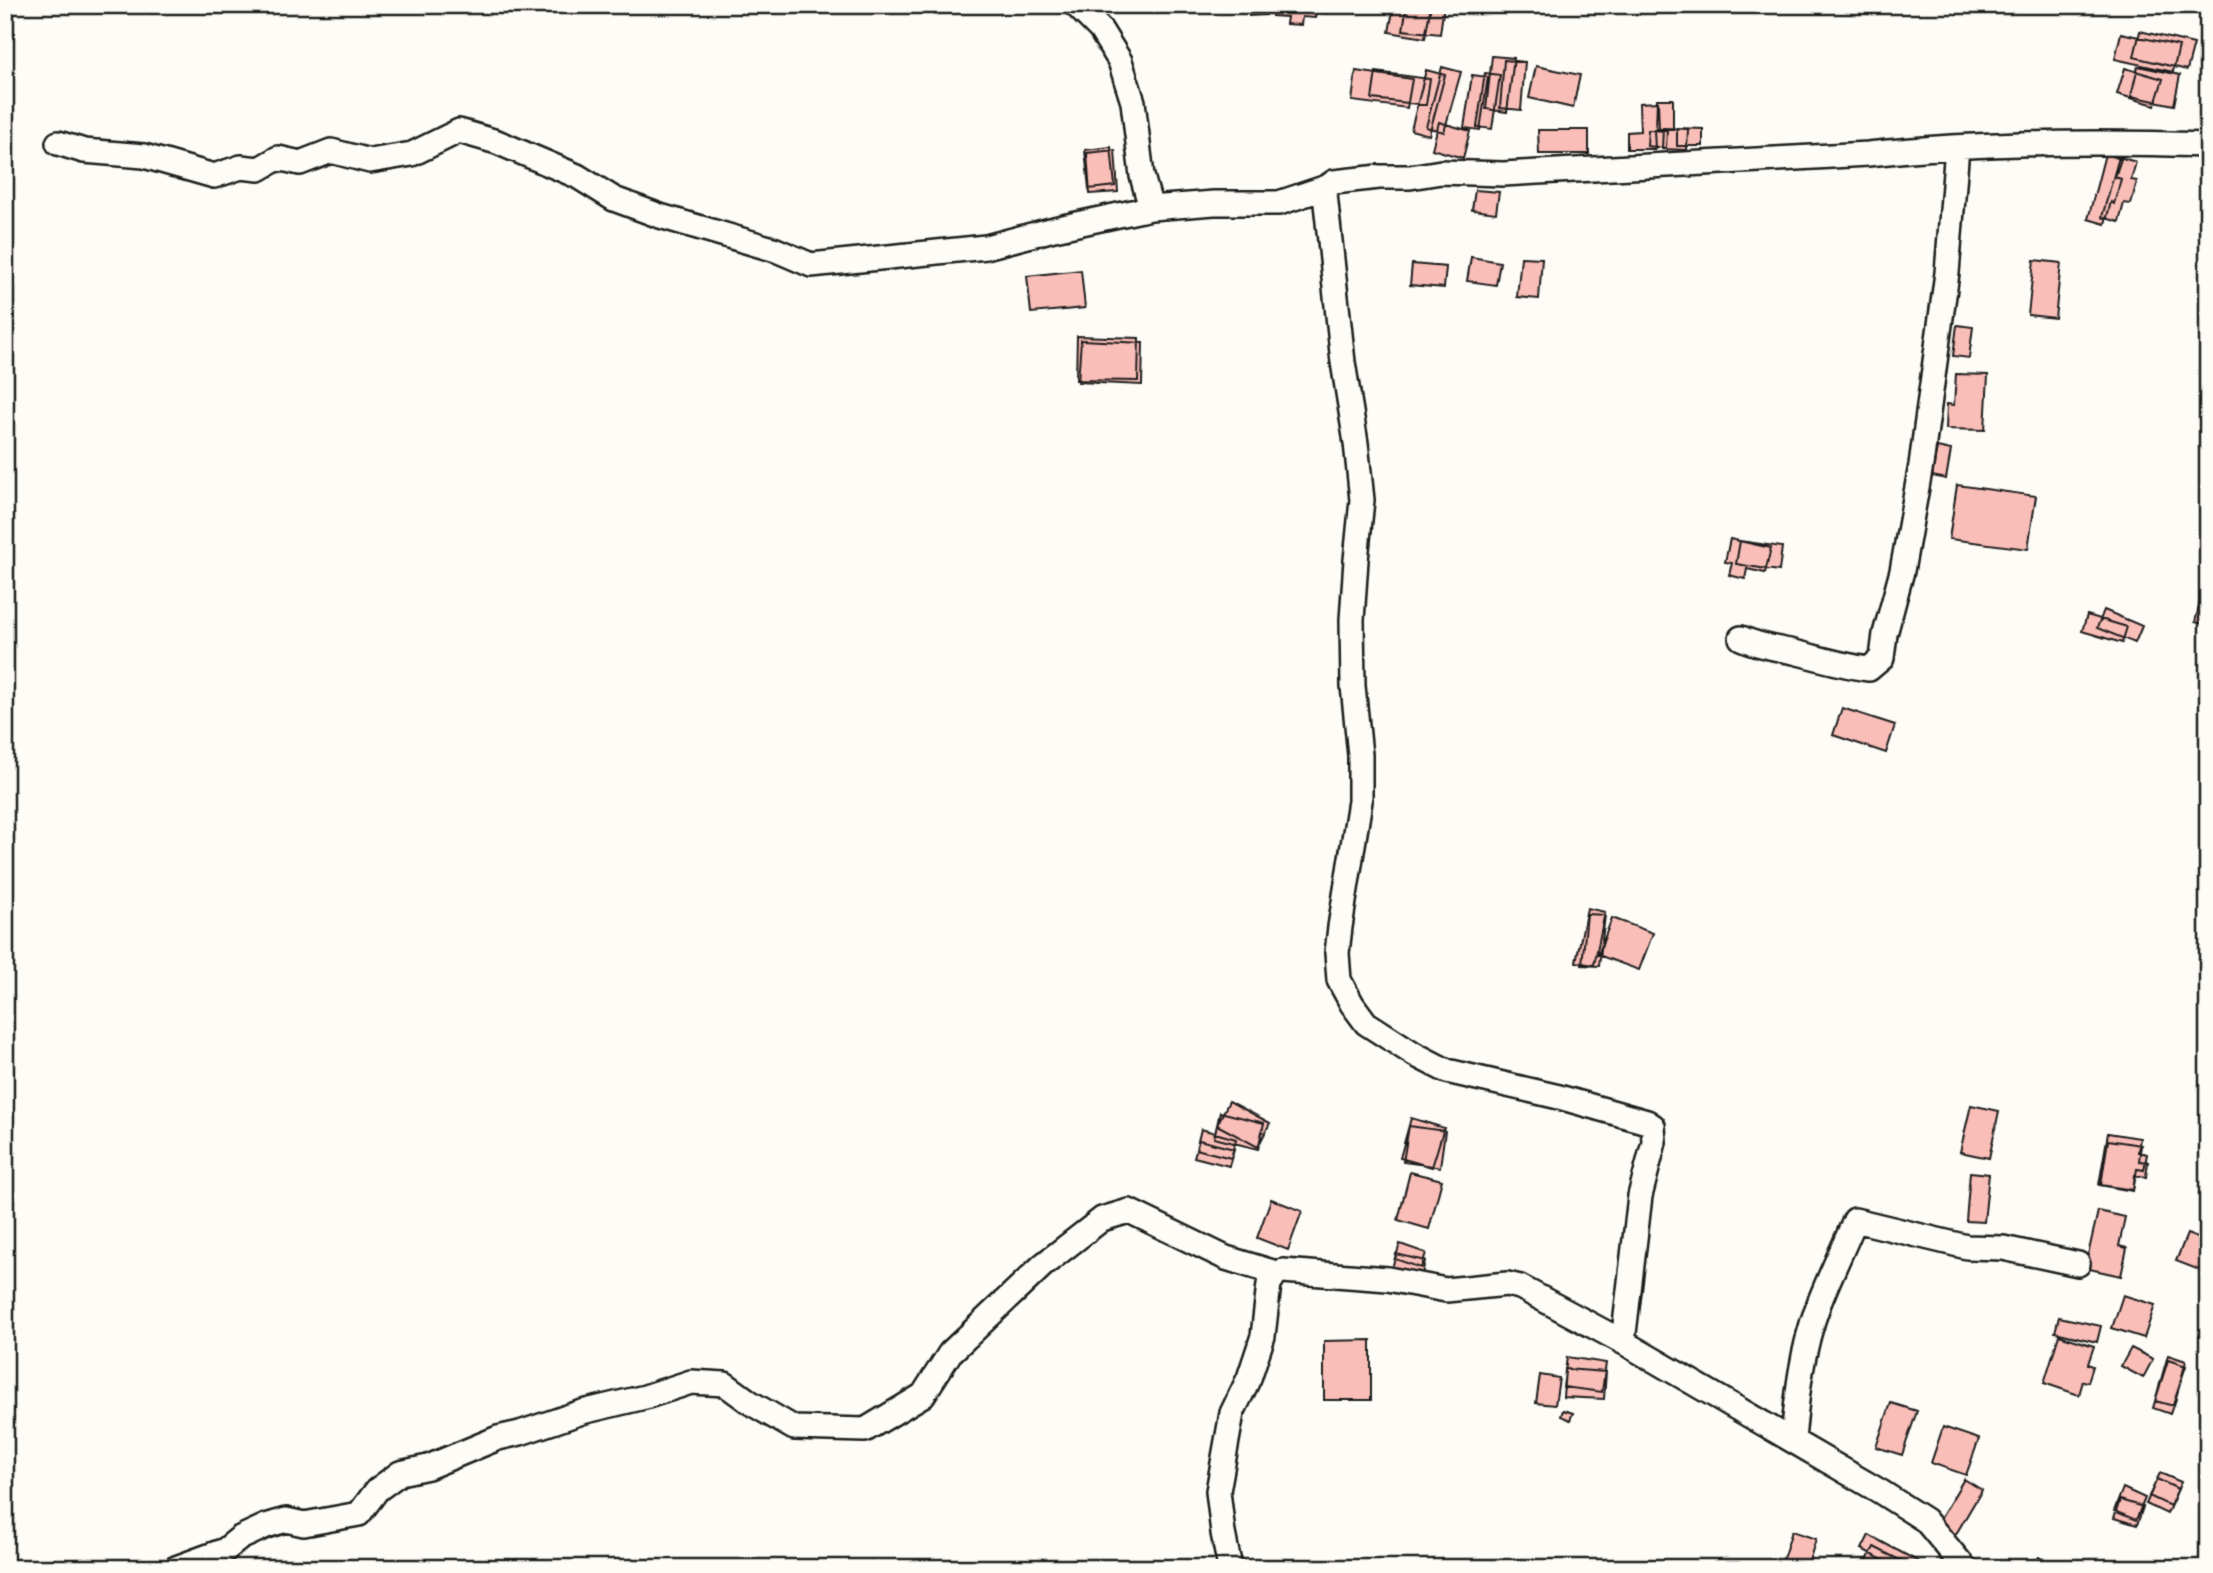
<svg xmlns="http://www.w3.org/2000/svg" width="2213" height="1573" font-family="Sriracha,sans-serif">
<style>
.building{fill:#fabeb8;stroke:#1c1c1c;stroke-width:2}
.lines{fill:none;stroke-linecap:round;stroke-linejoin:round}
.minor-casing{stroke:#1c1c1c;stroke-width:28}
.minor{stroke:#fdfcf7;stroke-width:23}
</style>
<rect width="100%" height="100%" fill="#fdfcf7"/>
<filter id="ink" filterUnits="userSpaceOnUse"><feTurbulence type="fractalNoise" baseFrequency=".0143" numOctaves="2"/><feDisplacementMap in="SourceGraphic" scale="14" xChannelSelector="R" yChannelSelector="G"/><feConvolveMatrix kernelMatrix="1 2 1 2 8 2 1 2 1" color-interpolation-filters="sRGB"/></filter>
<g filter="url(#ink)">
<path class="building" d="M522,5H554L552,12Z
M1249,5H1266V15L1249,16Z
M1273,5H1317L1315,18L1302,17L1301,25L1286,24L1287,17L1272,16Z
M1394,5H1431L1425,38L1389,32Z
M1407,5H1444L1440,34L1403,30Z
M2140,31L2194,44L2187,70L2134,57Z
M2121,33L2179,46L2173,72L2115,59Z
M1492,56L1514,58L1507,112L1486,109Z
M1504,60L1525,62L1521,110L1500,108Z
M1536,66L1580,75L1573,108L1529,98Z
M2138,66L2180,75L2174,105L2131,96Z
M1442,67L1461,72L1444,132L1426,127Z
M2125,68L2163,79L2155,105L2117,94Z
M1426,70L1445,75L1429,135L1411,130Z
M1356,71L1412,79L1407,108L1352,101Z
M1376,72L1430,79L1426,105L1372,99Z
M1485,73L1500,75L1492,129L1477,127Z
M1472,75L1488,77L1480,130L1464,128Z
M1657,99H1673V129H1656Z
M1658,102L1659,130H1654L1655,149H1627V132L1640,131L1639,103Z
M1439,122L1470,131L1463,158L1432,149Z
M1663,128L1688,129L1687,150L1662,149Z
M1677,128L1703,129V146H1677Z
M1538,130H1589V154H1539Z
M1648,130L1667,131L1666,148L1647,146Z
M1111,147L1115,186L1089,189L1085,150Z
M1115,150L1118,192L1090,194L1087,153Z
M2105,154L2121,159L2115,177L2121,179L2114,204L2111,202L2105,224L2088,219Z
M2119,157L2136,162L2131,180L2137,181L2131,204L2124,203L2119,222L2102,217Z
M1475,190L1499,192L1496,213L1472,210Z
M1471,257L1500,262L1496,285L1467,281Z
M1521,257L1542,258L1539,299L1517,297Z
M2034,260L2061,263L2055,318L2028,315Z
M1412,264L1446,267L1444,288L1410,285Z
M1081,270L1085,308L1031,313L1027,276Z
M1957,325L1973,327L1969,358L1953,356Z
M1077,336L1139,338L1138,381L1076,380Z
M1081,340L1143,343L1142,385L1078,382Z
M1956,374L1988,375L1985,430L1946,429L1947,404L1954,405Z
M1937,447L1951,450L1946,479L1932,476Z
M1957,485L2036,496L2028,549L1949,539Z
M1730,539L1771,548L1765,573L1747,569L1745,579L1729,575L1732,563L1725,562Z
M1740,541L1782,547L1779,571L1736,564Z
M2205,583L2208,584V625L2195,622Z
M2104,610L2142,626L2135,643L2097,628Z
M2087,615L2127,627L2122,643L2082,631Z
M1842,708L1895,725L1886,753L1833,735Z
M1587,908L1605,912L1594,965L1576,962Z
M1587,914L1605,915L1599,966L1582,965Z
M1612,918L1653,933L1639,970L1598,955Z
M1229,1101L1270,1123L1258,1147L1217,1125Z
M1971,1105L1999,1111L1989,1158L1960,1152Z
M1220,1112L1264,1123L1258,1149L1214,1138Z
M1411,1118L1444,1128L1432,1167L1400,1158Z
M1409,1126L1445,1131L1440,1167L1403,1162Z
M1201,1129L1236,1139L1231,1158L1196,1149Z
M2108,1133L2140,1138L2138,1152L2147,1154L2144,1170L2137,1169L2133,1191L2099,1185Z
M1199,1140L1234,1149L1229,1166L1194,1157Z
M2108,1140L2141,1145L2139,1161L2148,1162L2146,1177L2135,1175L2133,1190L2101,1185Z
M1410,1172L1442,1180L1429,1229L1398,1220Z
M1970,1172L1989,1174L1984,1222L1966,1221Z
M1271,1199L1302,1211L1288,1250L1257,1238Z
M2098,1211L2125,1217L2119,1246L2127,1248L2121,1276L2085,1268Z
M2187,1234L2208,1242V1256L2202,1271L2176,1261Z
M1400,1244L1426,1253L1421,1268L1395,1259Z
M1396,1254L1425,1261L1421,1279L1391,1272Z
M2123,1295L2155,1305L2144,1338L2112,1328Z
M2059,1317L2101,1326L2097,1342L2055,1332Z
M2059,1335L2094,1346L2088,1364L2093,1366L2088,1382L2083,1381L2079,1395L2044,1383Z
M1371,1340V1400H1324V1341Z
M2131,1348L2153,1359L2143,1378L2121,1366Z
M2168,1355L2186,1361L2174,1406L2155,1401Z
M1567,1357L1606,1363L1602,1392L1563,1387Z
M2168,1360L2186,1366L2170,1414L2153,1408Z
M1565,1369L1606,1372L1604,1399L1563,1397Z
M1540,1375L1559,1378L1555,1405L1536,1403Z
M1891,1403L1917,1411L1902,1455L1876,1447Z
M1563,1410L1573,1413L1570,1420L1561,1416Z
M1943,1427L1979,1439L1966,1475L1931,1463Z
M2160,1473L2181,1482L2170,1506L2149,1496Z
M1964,1479L1982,1490L1953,1539L1935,1528Z
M2157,1479L2178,1489L2167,1514L2146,1504Z
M2123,1488L2145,1498L2136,1520L2114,1511Z
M2120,1500L2143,1507L2137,1525L2114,1518Z
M1792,1531L1816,1539L1807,1568H1780Z
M1869,1535L1921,1563L1919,1568H1897L1862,1549Z
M1874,1547L1915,1568H1878L1866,1562Z
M2039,1557L2055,1568H2032Z"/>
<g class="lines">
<defs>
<path id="minor" d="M1076,5L1100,29L1120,61L1133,102L1142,176L1151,208
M58,143L84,151L144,156L214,176L241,167L259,169L278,158L300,163L331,151L370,161L412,154L459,131L497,142L577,176L614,199L660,216L776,250L811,265L986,247L1054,229L1151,208L1214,203H1279L1327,187
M1741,638C1758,646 1775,648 1794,652C1819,658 1843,666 1869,669L1882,658L1885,634L1902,571L1921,465L1947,273L1957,147
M1623,1342L1640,1196L1654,1142L1653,1126L1647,1122L1559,1097L1447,1071L1414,1054L1366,1023L1352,1004L1339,980L1337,953L1340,927L1360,801V755L1353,686L1352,620L1356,560L1362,500L1356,443L1343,362L1325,194L1327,187L1334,182L1379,177H1410L1441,172L1503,174L1868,154C1980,142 2095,141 2208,145
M1793,1440C1797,1394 1802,1349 1818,1306C1829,1277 1843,1249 1855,1220L1967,1247L2003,1248L2078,1264
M176,1568L225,1550L240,1538L266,1526L286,1520L304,1524L359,1514L377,1490L400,1473L428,1467L498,1438L520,1433L582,1412L645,1397L691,1382L725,1384L751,1403L794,1428L865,1430L923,1395L950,1353L1043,1265L1102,1219L1129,1211L1226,1258L1276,1273
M1230,1568L1223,1533L1218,1491L1232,1413L1249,1378L1263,1336L1269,1284L1276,1273L1283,1271L1388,1279L1446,1290L1507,1284L1520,1287L1623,1342L1881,1492L1925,1520L1965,1568"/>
</defs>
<use href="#minor" class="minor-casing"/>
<use href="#minor" class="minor"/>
</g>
</g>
<rect width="2213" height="1573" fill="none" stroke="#fdfcf7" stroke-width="28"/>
<rect x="14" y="14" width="2185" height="1545" fill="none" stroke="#1c1c1c" stroke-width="2.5" filter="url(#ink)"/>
</svg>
